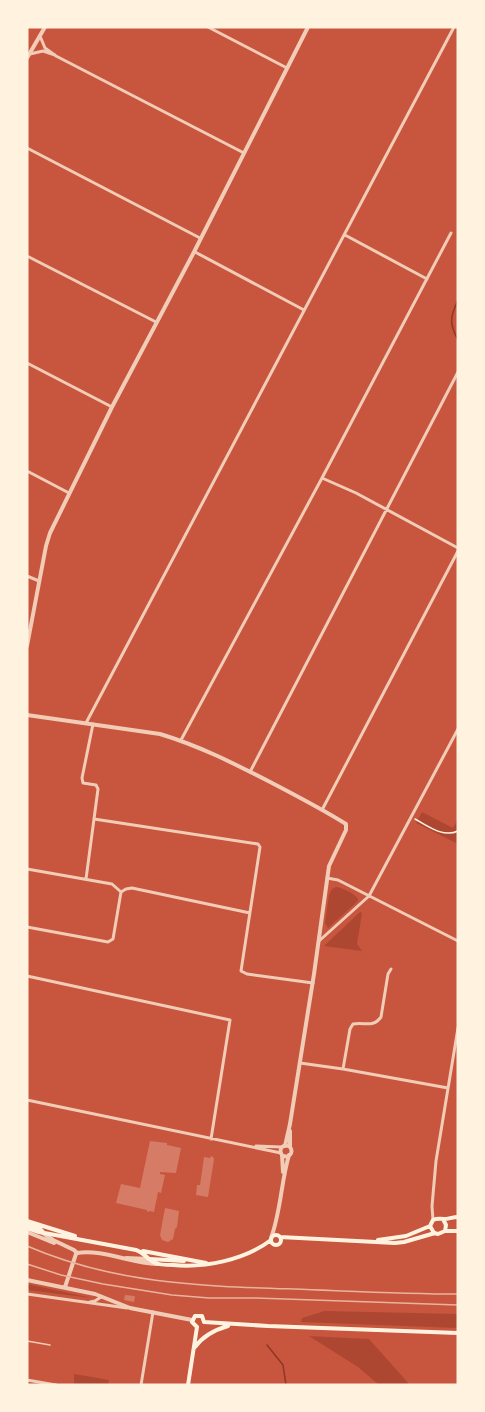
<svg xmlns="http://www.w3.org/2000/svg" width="485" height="1412" font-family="'PT Serif',serif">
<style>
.green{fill:#ae4732}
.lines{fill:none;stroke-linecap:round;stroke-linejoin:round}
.stream{stroke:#8f3625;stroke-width:1.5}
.building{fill:#d67c66}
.path{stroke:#fff3e0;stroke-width:1.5}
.service{stroke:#f1ccb7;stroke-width:1.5}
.minor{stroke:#f1ccb7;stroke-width:3}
.tertiary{stroke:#f1ccb7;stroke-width:4}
.secondary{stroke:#fff3e0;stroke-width:4}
.rail{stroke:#e9b49f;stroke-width:1.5}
</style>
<rect width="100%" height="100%" fill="#c8553d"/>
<path class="green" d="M422,812L453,828L458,819V844L416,823Z
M336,887C343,888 354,893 358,899V901L328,928L325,923L329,895L332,889Z
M360,912L362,913L357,944L362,951L324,946Z
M27,1284L92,1298L27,1290Z
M325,1311L458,1314V1328L301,1322L302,1318Z
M309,1336L369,1339L410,1385H379L358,1367Z
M74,1374L109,1380L108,1385H74Z"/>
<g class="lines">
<path class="stream" d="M458,300C450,317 449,323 458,340
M267,1345L283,1365L286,1385"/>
</g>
<path class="building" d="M150,1141L167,1143V1145L181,1148L176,1173L160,1172V1174L165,1175L161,1193L158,1192L154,1212L150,1211L147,1212V1210L116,1203L121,1184L140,1188Z
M211,1156L213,1157L214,1159L208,1197L196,1195L197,1185H200L204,1157L210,1158Z
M165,1208L179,1211L177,1227L175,1229L173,1239L168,1242L162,1240L160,1235Z
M125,1295L135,1296L134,1302L124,1300Z"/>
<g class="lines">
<path class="path" d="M415,819C428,826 443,838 458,831"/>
<path class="service" d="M27,1341L50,1345"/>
<path class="minor" d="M208,27L287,68
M40,36L45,48L56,56L244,153
M30,54L43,51L55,55
M27,148L200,238
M345,235L427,279
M195,252L304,310
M27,256L156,322
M27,363L112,407
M27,471L69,493
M322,478L356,493L458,548
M27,576L39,581
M86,723L454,27
M181,740L322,478L451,233
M250,772L458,372
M322,810L458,551
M94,819L258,844L260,847L241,971L247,974L313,983
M27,869L112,884L121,892
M327,878L338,880L458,941
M86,879L98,789L96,785L83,783L82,778L93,724
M121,892L126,889L132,888L250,913
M27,927L108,942L113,939L121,892
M319,941L369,896L458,729
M27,976L230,1020L211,1139
M300,1063L343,1069L448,1088
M343,1069L350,1029L353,1024C365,1022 373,1028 381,1017L388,974L391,969
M27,1100L281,1153
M256,1146L282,1147
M433,1220L432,1206L436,1161L458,1028
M27,1294L127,1308
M90,1302L95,1301L101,1297
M27,1380L56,1385
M141,1385L153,1312"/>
<path class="tertiary" d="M27,58L45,27
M27,646L46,546L50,533L112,407L194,252L308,27
M27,715L160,734C200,746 235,764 272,783C297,796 322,809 346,824V830L329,866L314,974L290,1124L285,1146
M280.5 1151a5.5 5.5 0 1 1 11 0a5.5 5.5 0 1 1-11 0Z
M290,1147V1131
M282,1155L283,1172
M27,1232L54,1243
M43,1233L53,1240L74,1250L77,1253C102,1249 131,1263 157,1264
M271,1238C281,1211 281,1182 289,1155
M126,1258L149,1259
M27,1280L95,1294L130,1308L192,1320
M65,1287L76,1254"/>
<path class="secondary" d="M443,1219L446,1225L445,1231L438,1234L434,1233L430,1226L433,1220C438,1218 439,1219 444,1219C448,1219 453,1217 458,1217
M27,1221L75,1236
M27,1224L39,1228L43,1232
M27,1228L39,1232L136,1250C145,1253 148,1260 155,1263C160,1265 167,1265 173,1265C205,1268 245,1260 271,1240
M445,1231H458
M271 1240a5 5 0 1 1 10 0a5 5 0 1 1-10 0Z
M280,1237L395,1243L404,1242L435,1233
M378,1240L406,1236L430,1226
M143,1251L206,1263
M150,1259L184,1261
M204,1322L268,1326L458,1333
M197,1327L192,1322L195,1316H202L204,1322
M195,1347C203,1336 214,1330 228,1326
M188,1385L197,1327"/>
<path class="rail" d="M27,1246C115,1284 200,1286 294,1289C349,1291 403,1294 458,1294
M27,1264L61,1275L103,1284L172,1295L209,1298H256L458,1305"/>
</g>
<rect width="485" height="1412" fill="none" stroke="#fff3e0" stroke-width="57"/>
</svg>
